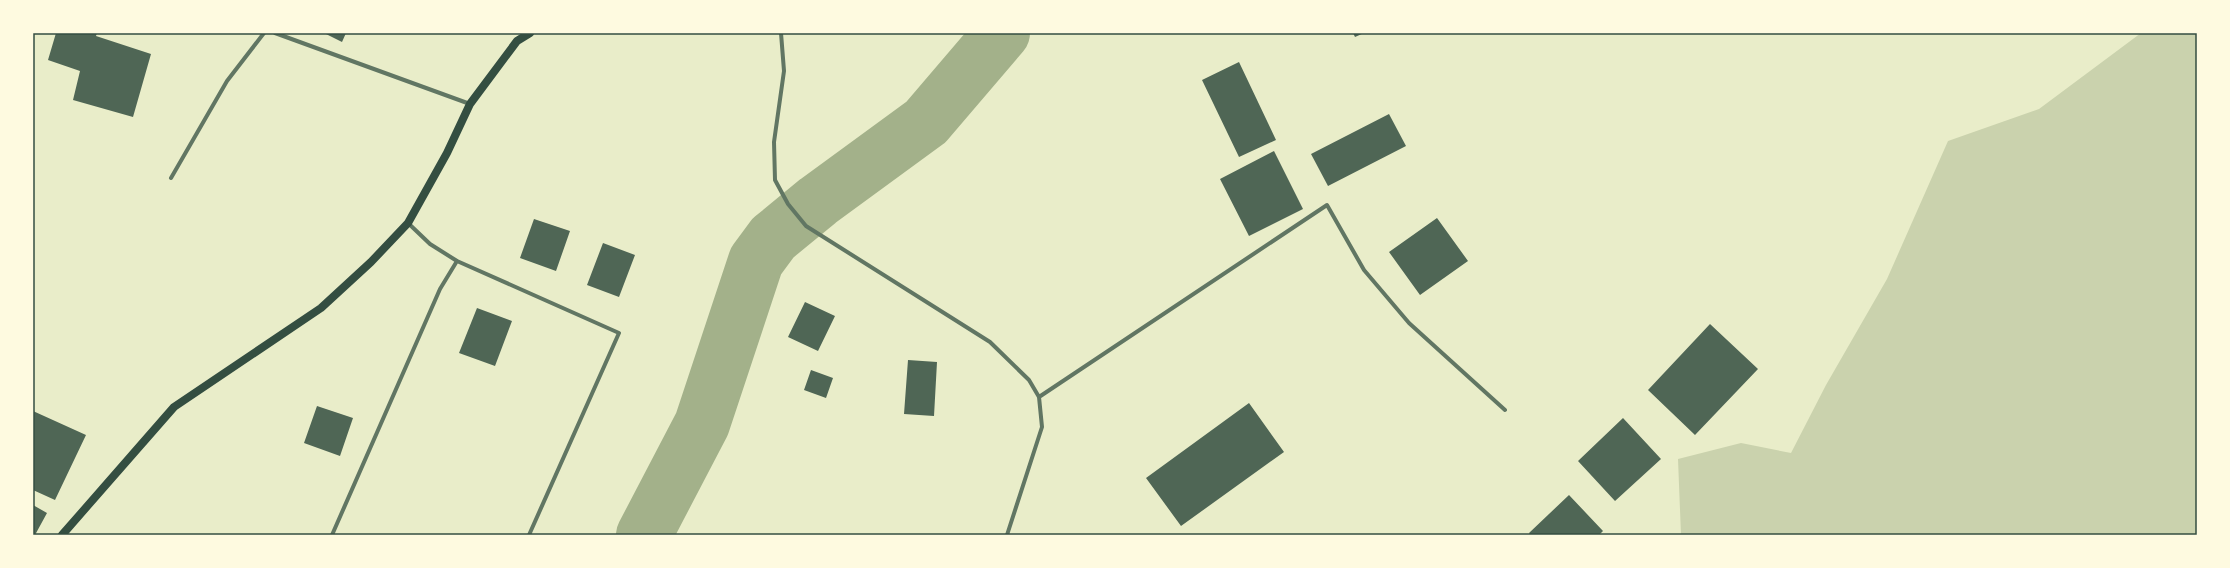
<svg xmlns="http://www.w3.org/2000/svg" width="2230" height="568" font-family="'Playfair Display',serif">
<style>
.green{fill:#cad2ad}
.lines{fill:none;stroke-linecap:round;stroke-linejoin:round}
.river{stroke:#a3b18a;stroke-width:56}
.building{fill:#4f6655}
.minor{stroke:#617663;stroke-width:4}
.secondary{stroke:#344e41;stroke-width:8}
.neatline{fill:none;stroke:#344e41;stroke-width:1.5}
</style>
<rect width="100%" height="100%" fill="#e9edc9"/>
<path class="green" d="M2141,33H2197V535H1681L1678,459L1741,443L1791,453L1826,385L1887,279L1948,141L2039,109Z"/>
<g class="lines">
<path class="river" d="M644,535L702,424L756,261L773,238L818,201L926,122L1002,33"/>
</g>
<path class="building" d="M56,33H97L96,36L151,54L133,117L73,100L80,71L48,60Z
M324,33H346L342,42Z
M1353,33H1364L1355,37Z
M1239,62L1276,140L1239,157L1202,80Z
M1389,114L1406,146L1328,186L1311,154Z
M1274,151L1303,209L1249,236L1220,179Z
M1437,218L1468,261L1420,295L1389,252Z
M534,219L570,231L556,271L520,258Z
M603,243L635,255L619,297L587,285Z
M805,302L835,316L818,351L788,337Z
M477,308L512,321L495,366L459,353Z
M1710,324L1758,369L1695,435L1648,390Z
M908,360L937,362L934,416L904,414Z
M811,370L833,378L826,398L804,390Z
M1249,403L1284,452L1181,526L1146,478Z
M317,406L353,418L340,456L304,443Z
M33,411L86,435L55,500L33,490Z
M1623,418L1661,459L1615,501L1578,461Z
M1569,495L1603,531L1599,535H1530L1529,533Z
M33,505L47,513L35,535H33Z"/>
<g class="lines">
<path class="minor" d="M275,33L470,104
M781,33L784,71L774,142L775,180L788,204L806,226L990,342L1029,380L1039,397L1042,427L1007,535
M171,178L227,81L264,33
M457,261L619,333L529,535
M1039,397L1327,205L1364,270L1409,323L1505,410
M332,535L440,289L457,261L430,244L408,223"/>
<path class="secondary" d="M62,535L174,407L321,308L371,262L408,223L447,153L470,104L517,41L530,33"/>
</g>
<rect width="2230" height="568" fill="none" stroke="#fefae0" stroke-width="68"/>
<rect x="34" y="34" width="2162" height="500" class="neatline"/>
</svg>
